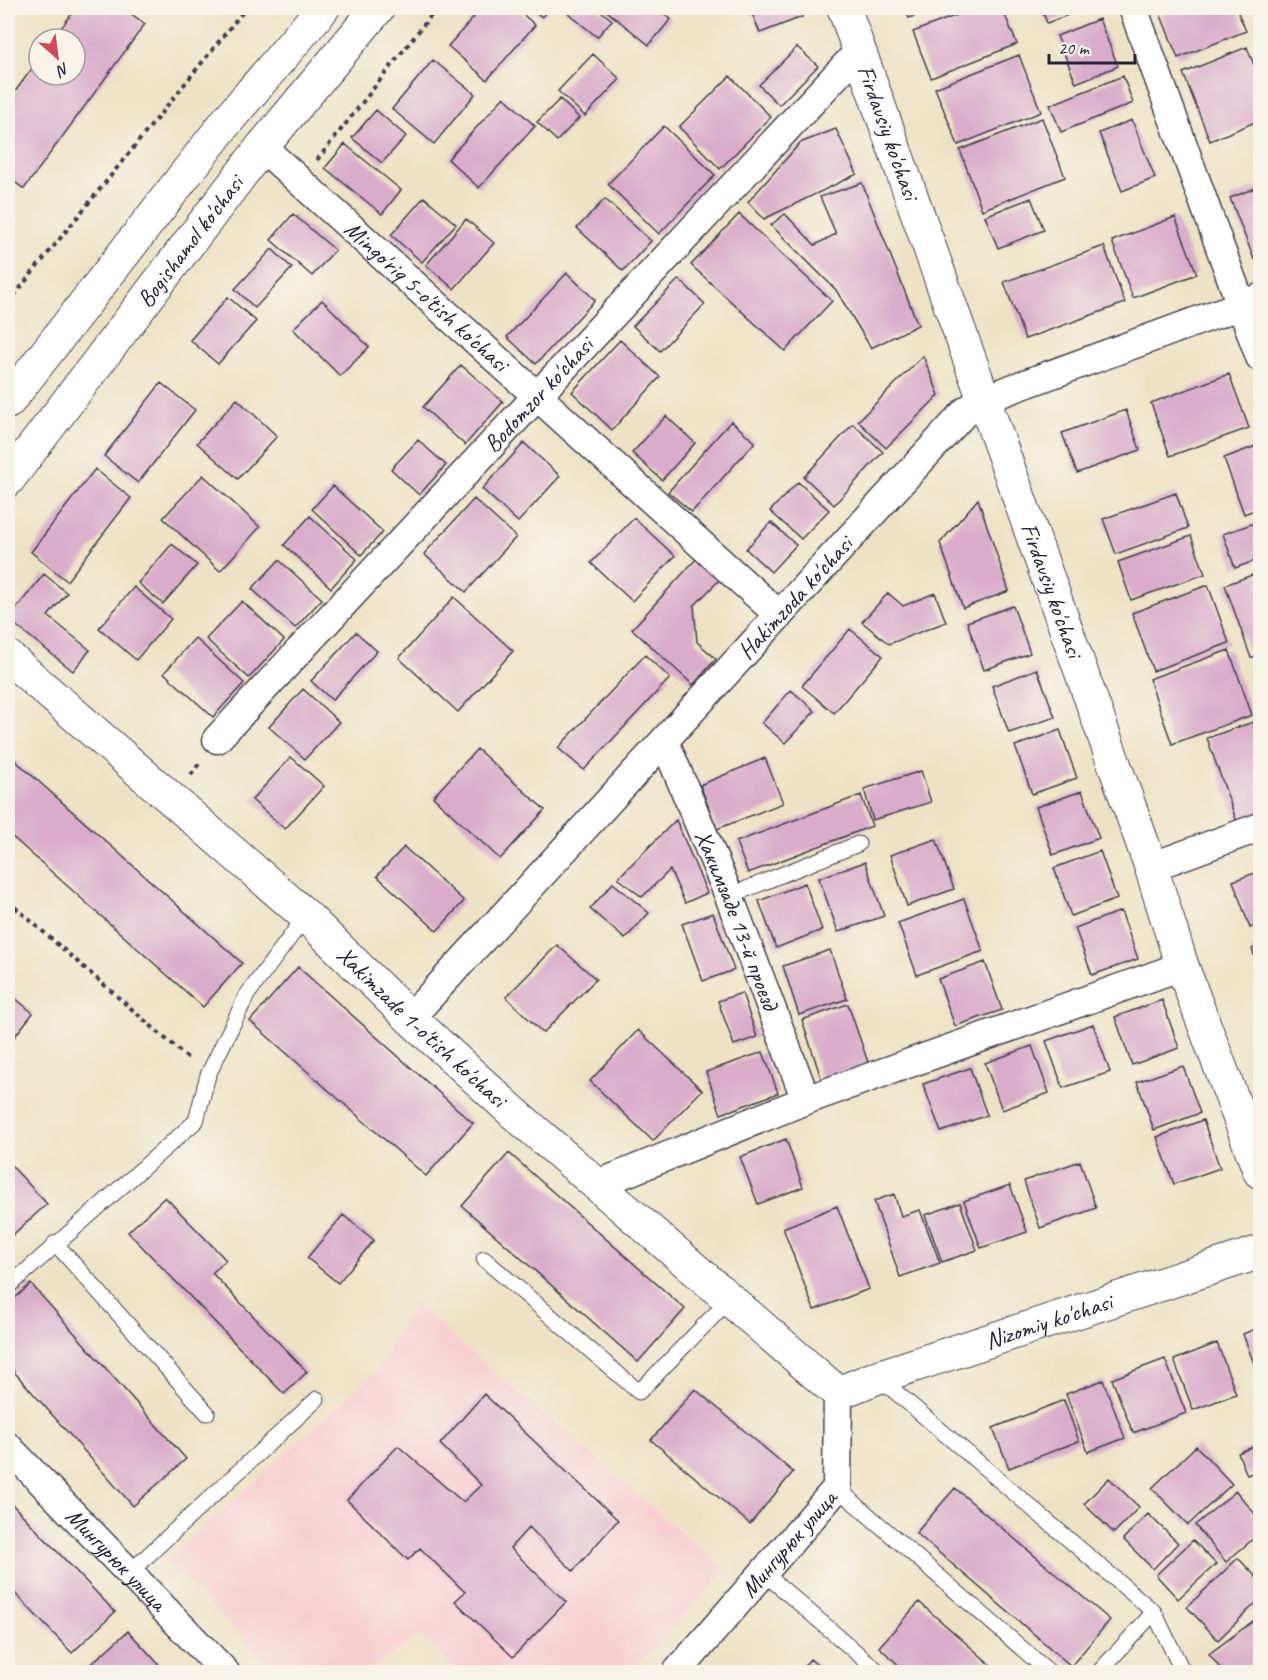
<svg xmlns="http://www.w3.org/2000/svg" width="1268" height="1680" font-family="Caveat,sans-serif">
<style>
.built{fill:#f7cfd3}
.building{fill:#d9adca}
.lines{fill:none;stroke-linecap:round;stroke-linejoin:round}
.lane-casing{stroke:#403f50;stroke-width:17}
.street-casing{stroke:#403f50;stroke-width:31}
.secondary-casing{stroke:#403f50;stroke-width:35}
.path{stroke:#403f50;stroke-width:4;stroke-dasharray:4.5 4.5;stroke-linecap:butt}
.lane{stroke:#fff;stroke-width:15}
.street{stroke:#fff;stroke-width:28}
.secondary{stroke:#fff;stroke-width:33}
.labels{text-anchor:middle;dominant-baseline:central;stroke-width:6;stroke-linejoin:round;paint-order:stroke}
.street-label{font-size:24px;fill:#22223b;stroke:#f7f3e8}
</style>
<rect width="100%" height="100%" fill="#f7f3e8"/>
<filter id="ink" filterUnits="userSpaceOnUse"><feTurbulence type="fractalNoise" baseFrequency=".0167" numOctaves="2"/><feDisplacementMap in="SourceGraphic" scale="12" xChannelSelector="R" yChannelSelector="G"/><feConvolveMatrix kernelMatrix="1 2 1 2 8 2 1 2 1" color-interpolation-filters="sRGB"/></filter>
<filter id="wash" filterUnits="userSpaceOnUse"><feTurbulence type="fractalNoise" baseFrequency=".008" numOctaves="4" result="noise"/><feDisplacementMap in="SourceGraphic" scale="24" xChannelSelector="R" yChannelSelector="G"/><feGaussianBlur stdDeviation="1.35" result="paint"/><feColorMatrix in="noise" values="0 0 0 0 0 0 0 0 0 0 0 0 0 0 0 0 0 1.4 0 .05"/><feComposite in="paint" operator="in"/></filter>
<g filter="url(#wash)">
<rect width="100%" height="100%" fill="#ede3c4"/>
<path class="built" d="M414,1303L725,1570L630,1672H458L418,1634L368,1672H276L166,1560L377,1371Z"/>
<g id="blocks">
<path class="building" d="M76,8H123L145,24L24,189L8,177V101L39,59V75H75V39H53Z
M482,8H516L535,25L487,80L448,46Z
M530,8H550L542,17Z
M562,8H597L612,20L597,37Z
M603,8H657L671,19L649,45Z
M750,8H798L802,17L760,33Z
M904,8H936L909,18Z
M975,8H1002L1017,44L931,78L913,32Z
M1041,8H1086L1047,23Z
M1158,8H1236L1246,31L1178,58Z
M1099,19L1118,66L1076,83L1057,36Z
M797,47L818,66L779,105L759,85Z
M1247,47L1260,81V120L1210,141L1183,73Z
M593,54L620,79L585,116L558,91Z
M1019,55L1041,112L958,145L935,88Z
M433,60L475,94L434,144L392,109Z
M730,76L771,117L720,169L679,127Z
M1123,76L1133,103L1061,132L1050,105Z
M504,97L535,126L479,188L448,159Z
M560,99L579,118L557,141L537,122Z
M376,110L406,136L382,163L352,138Z
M1042,118L1065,177L982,210L960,150Z
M1132,120L1155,178L1122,191L1099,133Z
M664,126L715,175L659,234L608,184Z
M836,129L857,174L764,219L748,202L800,143Z
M345,144L401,190L382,214L325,168Z
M862,183L918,325L871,348L836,290L771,225L785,214L815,245L836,234L820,197Z
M1260,186V257L1254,259L1230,198Z
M424,197L456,224L422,262L391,235Z
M1031,198L1044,230L998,248L985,216Z
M605,199L651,241L623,271L577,228Z
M293,214L335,250L312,276L271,240Z
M739,214L832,301L785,351L691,265Z
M1175,217L1197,274L1133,298L1112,241Z
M466,219L494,243L454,289L426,265Z
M1104,246L1125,303L1025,339L1004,282Z
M272,249L292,268L255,308L235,289Z
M567,273L595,300L536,364L507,337Z
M679,279L705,304L660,351L633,326Z
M228,297L256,321L218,364L190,340Z
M322,300L369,347L340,376L293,329Z
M620,340L660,377L612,430L572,392Z
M923,356L939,395L886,448L858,421Z
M461,365L503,402L465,445L423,407Z
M1229,374L1249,428L1170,456L1151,403Z
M161,383L195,410L138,483L104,456Z
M237,399L277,436L238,479L197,443Z
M1126,410L1140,450L1077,473L1062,433Z
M666,416L695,443L662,480L632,453Z
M731,421L755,442L692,512L668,492Z
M853,424L883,452L834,505L804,477Z
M418,440L446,465L419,495L391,469Z
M524,443L560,476L518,522L482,489Z
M1256,446L1260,457V508L1244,514L1224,458Z
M95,469L131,498L67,581L31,552Z
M203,475L260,527L220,571L163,518Z
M798,482L829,510L801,539L770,511Z
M333,486L383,532L361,555L312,509Z
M1176,493L1188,528L1116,554L1103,519Z
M474,499L516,537L466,592L424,554Z
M978,499L1009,591L963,608L940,543Z
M310,516L357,559L331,588L284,545Z
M634,518L675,556L632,601L591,563Z
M1260,521V559L1235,568L1223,534Z
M771,522L796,545L771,572L746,549Z
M1191,536L1205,574L1131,600L1118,562Z
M172,544L197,565L163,604L138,583Z
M697,558L720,579L694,606L697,642L716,659L693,685L632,629Z
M279,560L322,599L295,628L252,589Z
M1260,572V654L1251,658L1225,585Z
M44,574L67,593L48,616L90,650L73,671L8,619Z
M1208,585L1229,643L1153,671L1132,613Z
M134,587L171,619L136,660L99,628Z
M888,593L903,606L935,593L946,622L889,644L862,622Z
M454,597L513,651L458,712L399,658Z
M242,601L284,640L249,678L206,639Z
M1013,606L1030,653L984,670L967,622Z
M850,629L883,656L834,713L802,686Z
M356,632L377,651L332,700L311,681Z
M195,638L244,683L213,717L164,673Z
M1229,650L1252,715L1172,744L1149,679Z
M645,655L670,678L584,770L558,748Z
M1037,669L1055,717L1009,733L992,686Z
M303,689L339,722L305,759L269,727Z
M791,690L815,711L785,743L762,723Z
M1253,722L1260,743V817L1238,825L1207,738Z
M1060,730L1077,778L1032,794L1015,746Z
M477,749L545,810L500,859L433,797Z
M8,754L242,963L203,1007L8,833Z
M291,757L324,786L285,829L252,800Z
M765,758L783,803L717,829L700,785Z
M921,771L931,802L873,820L864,789Z
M1082,791L1099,838L1053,855L1036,807Z
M861,795L872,826L748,873L736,842Z
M676,820L707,893L685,903L670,870L642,897L618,878Z
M936,839L954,889L907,906L890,855Z
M404,847L464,901L437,931L377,876Z
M1100,851L1117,899L1071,916L1054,868Z
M865,862L884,916L838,932L819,878Z
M1260,871V924L1250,928L1233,881Z
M613,883L649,913L625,939L590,909Z
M805,883L822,930L776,948L759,901Z
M964,899L983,951L917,975L898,923Z
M1121,911L1138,959L1092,975L1075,928Z
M713,913L734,970L703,981L682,924Z
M557,945L596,979L543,1033L506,997Z
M1260,946V973L1252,949Z
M830,950L847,999L799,1015L783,966Z
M985,962L1002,1010L955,1026L938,979Z
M298,967L473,1123L426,1176L250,1021Z
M8,992L33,1013L8,1045Z
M742,993L757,1037L734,1045L718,1001Z
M1162,1000L1179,1048L1132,1065L1115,1017Z
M848,1004L870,1068L823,1084L802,1020Z
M1093,1024L1110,1072L1063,1088L1046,1041Z
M638,1030L702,1090L653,1141L590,1081Z
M1032,1046L1049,1093L1002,1110L985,1063Z
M763,1052L778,1093L721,1114L706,1072Z
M1183,1066L1200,1113L1154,1130L1137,1082Z
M970,1068L987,1115L941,1132L923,1084Z
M1203,1120L1220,1168L1174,1184L1157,1137Z
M786,1139L803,1187L758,1204L740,1157Z
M509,1153L685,1309L638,1362L462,1206Z
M1080,1161L1096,1208L1040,1228L1024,1181Z
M10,1164L47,1204L8,1239V1167Z
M1010,1185L1027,1232L981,1248L964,1201Z
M894,1194L901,1216L920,1210L940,1263L900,1277L874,1201Z
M165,1197L226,1260L212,1273L307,1372L284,1394L128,1232Z
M960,1203L977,1250L942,1262L925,1215Z
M837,1206L869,1289L814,1310L783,1228Z
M343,1215L374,1240L338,1283L307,1258Z
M31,1284L186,1459L133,1506L8,1365V1304Z
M1260,1327V1380L1243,1334Z
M1217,1343L1236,1394L1193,1410L1174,1360Z
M1165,1359L1186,1413L1133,1433L1112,1379Z
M1103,1380L1125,1438L1088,1452L1066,1394Z
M695,1389L793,1472L750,1524L651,1440Z
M484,1394L618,1520L573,1571L529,1527L510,1548L566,1602L513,1657L455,1601L465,1592L420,1548L408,1560L347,1500L398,1446L463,1502L481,1485L440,1444Z
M1064,1400L1079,1441L1009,1468L993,1428Z
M1260,1444V1470L1247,1475L1238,1453Z
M1196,1446L1232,1484L1188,1525L1152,1488Z
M1109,1478L1139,1507L1114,1533L1084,1504Z
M955,1488L1110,1620L1071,1666L916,1533Z
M1236,1491L1260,1520V1533L1226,1562L1195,1525Z
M8,1500L115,1612L72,1653L8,1586Z
M1148,1514L1178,1543L1153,1569L1123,1539Z
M1193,1540L1216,1564L1178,1599L1156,1575Z
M1238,1558L1260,1581V1599L1218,1640L1187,1607Z
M919,1602L999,1672H906L879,1647Z
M1260,1616V1666L1252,1672H1223L1209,1654Z
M128,1631L166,1672H82Z
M810,1659L826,1672H799Z"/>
</g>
</g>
<g filter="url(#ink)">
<use href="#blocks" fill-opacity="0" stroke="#403f50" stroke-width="1.5"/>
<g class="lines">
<defs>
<path id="lane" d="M729,896L858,844
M55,1243L207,1413
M484,1259L639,1392L729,1300
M8,1287L196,1121L208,1075L247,995L306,916
M878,1377L1154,1612L1183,1672
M837,1488L1049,1672
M130,1572L317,1399
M763,1572L879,1672
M1099,1672L1154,1612"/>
<g id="street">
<path d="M1133,8L1260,357"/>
<path id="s1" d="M262,147L778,614"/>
<path id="s2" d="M217,739L860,50"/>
<path id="s3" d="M665,742L729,896L806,1100"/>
<path d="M1151,867L1260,827"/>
<path id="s4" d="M410,1018L966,411L984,399L1260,298"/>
<path d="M596,1185L806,1100L1182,966"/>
<path id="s5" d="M8,1447L225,1672"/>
<path id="s6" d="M677,1672L837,1488L838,1393"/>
</g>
<g id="secondary">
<path id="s7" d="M844,8L1151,867L1182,966L1260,1172"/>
<path d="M8,402L227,121L323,8"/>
<path id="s8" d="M8,480L262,147L378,8"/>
<path id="s9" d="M8,657L306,916L410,1018L514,1113L838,1393L878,1377L1260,1252"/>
</g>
</defs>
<use href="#lane" class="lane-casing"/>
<use href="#street" class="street-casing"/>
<use href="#secondary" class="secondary-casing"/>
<path class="path" d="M317,160L437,8
M8,303L246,8
M191,775L201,761
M8,901L190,1060"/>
<use href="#lane" class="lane"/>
<use href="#street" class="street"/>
<use href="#secondary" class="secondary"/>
</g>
</g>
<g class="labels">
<g class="street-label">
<text stroke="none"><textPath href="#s7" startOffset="132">Firdavsiy ko'chasi</textPath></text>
<text stroke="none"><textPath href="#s8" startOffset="300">Bogishamol ko'chasi</textPath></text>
<text stroke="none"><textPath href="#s1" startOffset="222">Mingo'riq 5-o'tish ko'chasi</textPath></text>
<text stroke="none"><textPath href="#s2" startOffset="471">Bodomzor ko'chasi</textPath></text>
<text stroke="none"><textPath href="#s7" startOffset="618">Firdavsiy ko'chasi</textPath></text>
<text stroke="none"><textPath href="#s4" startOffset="570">Hakimzoda ko'chasi</textPath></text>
<text stroke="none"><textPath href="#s3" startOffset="192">Хакимзаде 13-й проезд</textPath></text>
<text stroke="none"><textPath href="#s9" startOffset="555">Xakimzade 1-o'tish ko'chasi</textPath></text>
<text stroke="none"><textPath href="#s9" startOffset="1332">Nizomiy ko'chasi</textPath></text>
<text stroke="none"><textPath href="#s6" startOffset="170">Мингурюк улица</textPath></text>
<text stroke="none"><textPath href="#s5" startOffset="156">Мингурюк улица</textPath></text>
</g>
</g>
<rect width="1268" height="1680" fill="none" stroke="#f7f3e8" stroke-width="30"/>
<g transform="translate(57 57) rotate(152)"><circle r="28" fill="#f7f3e8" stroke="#a29fa3" stroke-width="1.5"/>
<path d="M0-4.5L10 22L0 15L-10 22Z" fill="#d1495b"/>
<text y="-9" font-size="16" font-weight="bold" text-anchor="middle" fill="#22223b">N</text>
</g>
<path d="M1049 54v9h86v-9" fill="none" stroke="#22223b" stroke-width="3"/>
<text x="1058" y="54" font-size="18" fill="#22223b" stroke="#f7f3e8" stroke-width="4.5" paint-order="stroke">20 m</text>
</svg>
